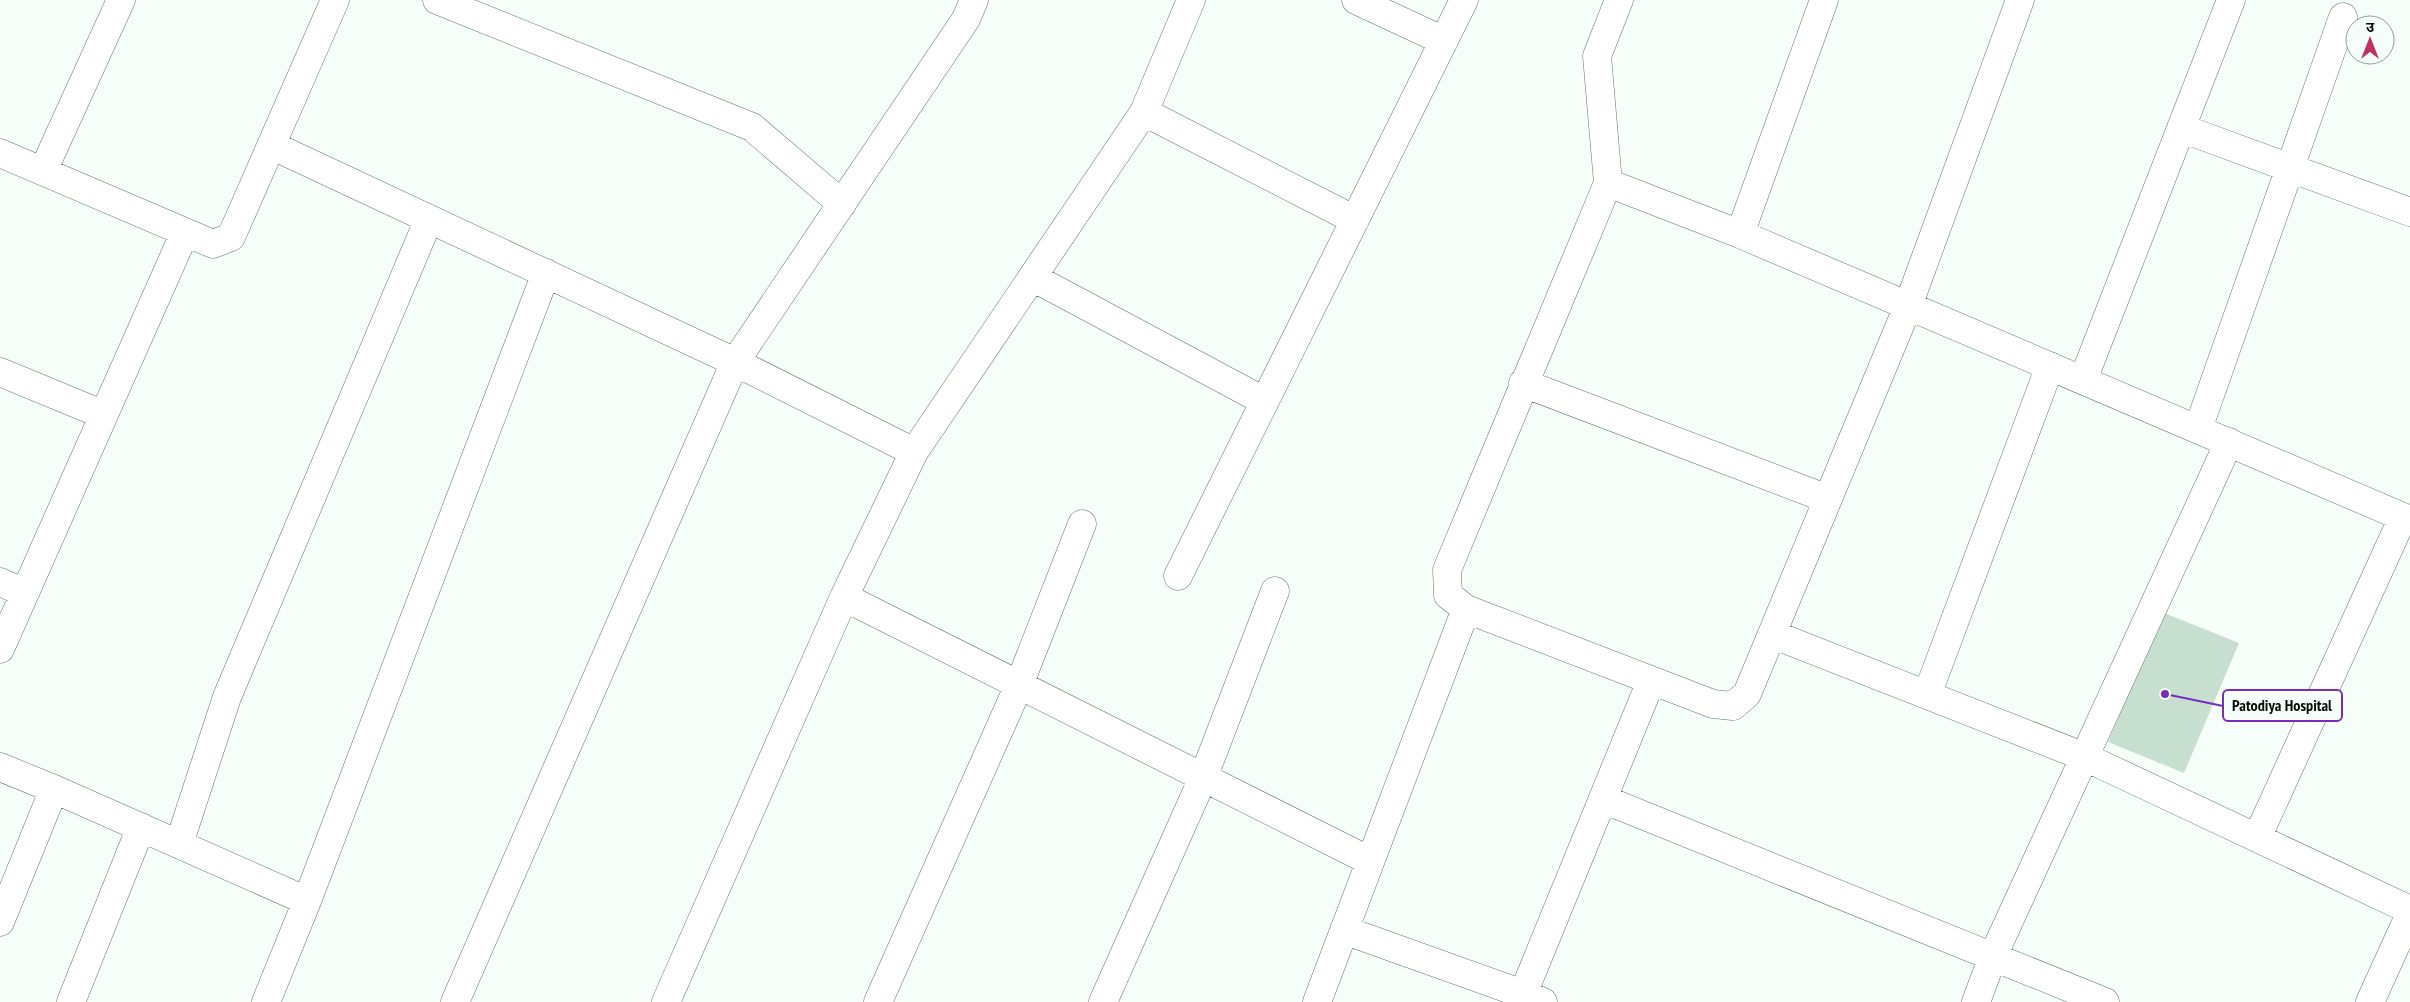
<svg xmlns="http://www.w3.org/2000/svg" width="2410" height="1002" font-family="'PT Sans Narrow','Noto Sans Devanagari',sans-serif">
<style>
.building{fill:#c7dfcf}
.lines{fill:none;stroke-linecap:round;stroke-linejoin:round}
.street-casing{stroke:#607567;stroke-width:29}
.street{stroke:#fff;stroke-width:28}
.leader{fill:none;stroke:#7b2cbf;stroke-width:2}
.callout-dot{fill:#7b2cbf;stroke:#f5fef8;stroke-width:2}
.callout{fill:#f5fef8;stroke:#7b2cbf;stroke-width:2}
.callout-label{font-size:16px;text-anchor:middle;font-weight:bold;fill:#070e09}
</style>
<rect width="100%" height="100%" fill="#f5fef8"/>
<path class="building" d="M2162,612L2239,643L2184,773L2108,742Z"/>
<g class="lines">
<defs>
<path id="street" d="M437,0L752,127L842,204
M1356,0L1444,41
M1619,0L1597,56L1608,183L1447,570L1448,595L1466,609L1713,704L1733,706L1747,694L1908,306L2020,0
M1144,112L1355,220
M2181,128L2410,212
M271,145L735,362L914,452
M0,153L213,244L231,237L335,0
M43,171L121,0
M1608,183L1740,234L2410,520
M1740,234L1824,0
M1034,278L1264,401
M0,372L104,415
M2083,380L2231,0
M1523,383L1828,499
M2198,429L2343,17
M1178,576L1464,0
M0,582L25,593
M844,597L1370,861
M1772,634L2085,757L2410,910
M0,649L185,232
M1927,695L2050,366
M0,767L54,789L0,922
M54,789L307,901L266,1002
M1603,799L2105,1002
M2257,838L2403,517
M179,844L227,697L429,219
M307,901L546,273
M1344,930L1523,994
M71,1002L141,827
M455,1002L735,362L966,19L974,0
M666,1002L844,597L914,452L1144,112L1191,0
M878,1002L1019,685L1082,524
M1103,1002L1203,778L1275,591
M1317,1002L1466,609
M1543,1002L1523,994L1651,681
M1976,1002L1993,956L2229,442
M2370,1002L2410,914"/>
</defs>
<use href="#street" class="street-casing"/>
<use href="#street" class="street"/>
</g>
<path class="leader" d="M2165 694L2223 706"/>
<circle class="callout-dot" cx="2165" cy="694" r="5"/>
<rect class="callout" x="2223" y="690" width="119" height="31" rx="5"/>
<g class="callout-label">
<text x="2282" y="711">Patodiya Hospital</text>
</g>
<g transform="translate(2370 40)"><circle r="24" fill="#f5fef8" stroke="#969e98"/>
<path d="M0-4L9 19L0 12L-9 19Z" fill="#bf3161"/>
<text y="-8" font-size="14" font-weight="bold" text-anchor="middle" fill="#070e09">उ</text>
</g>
</svg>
